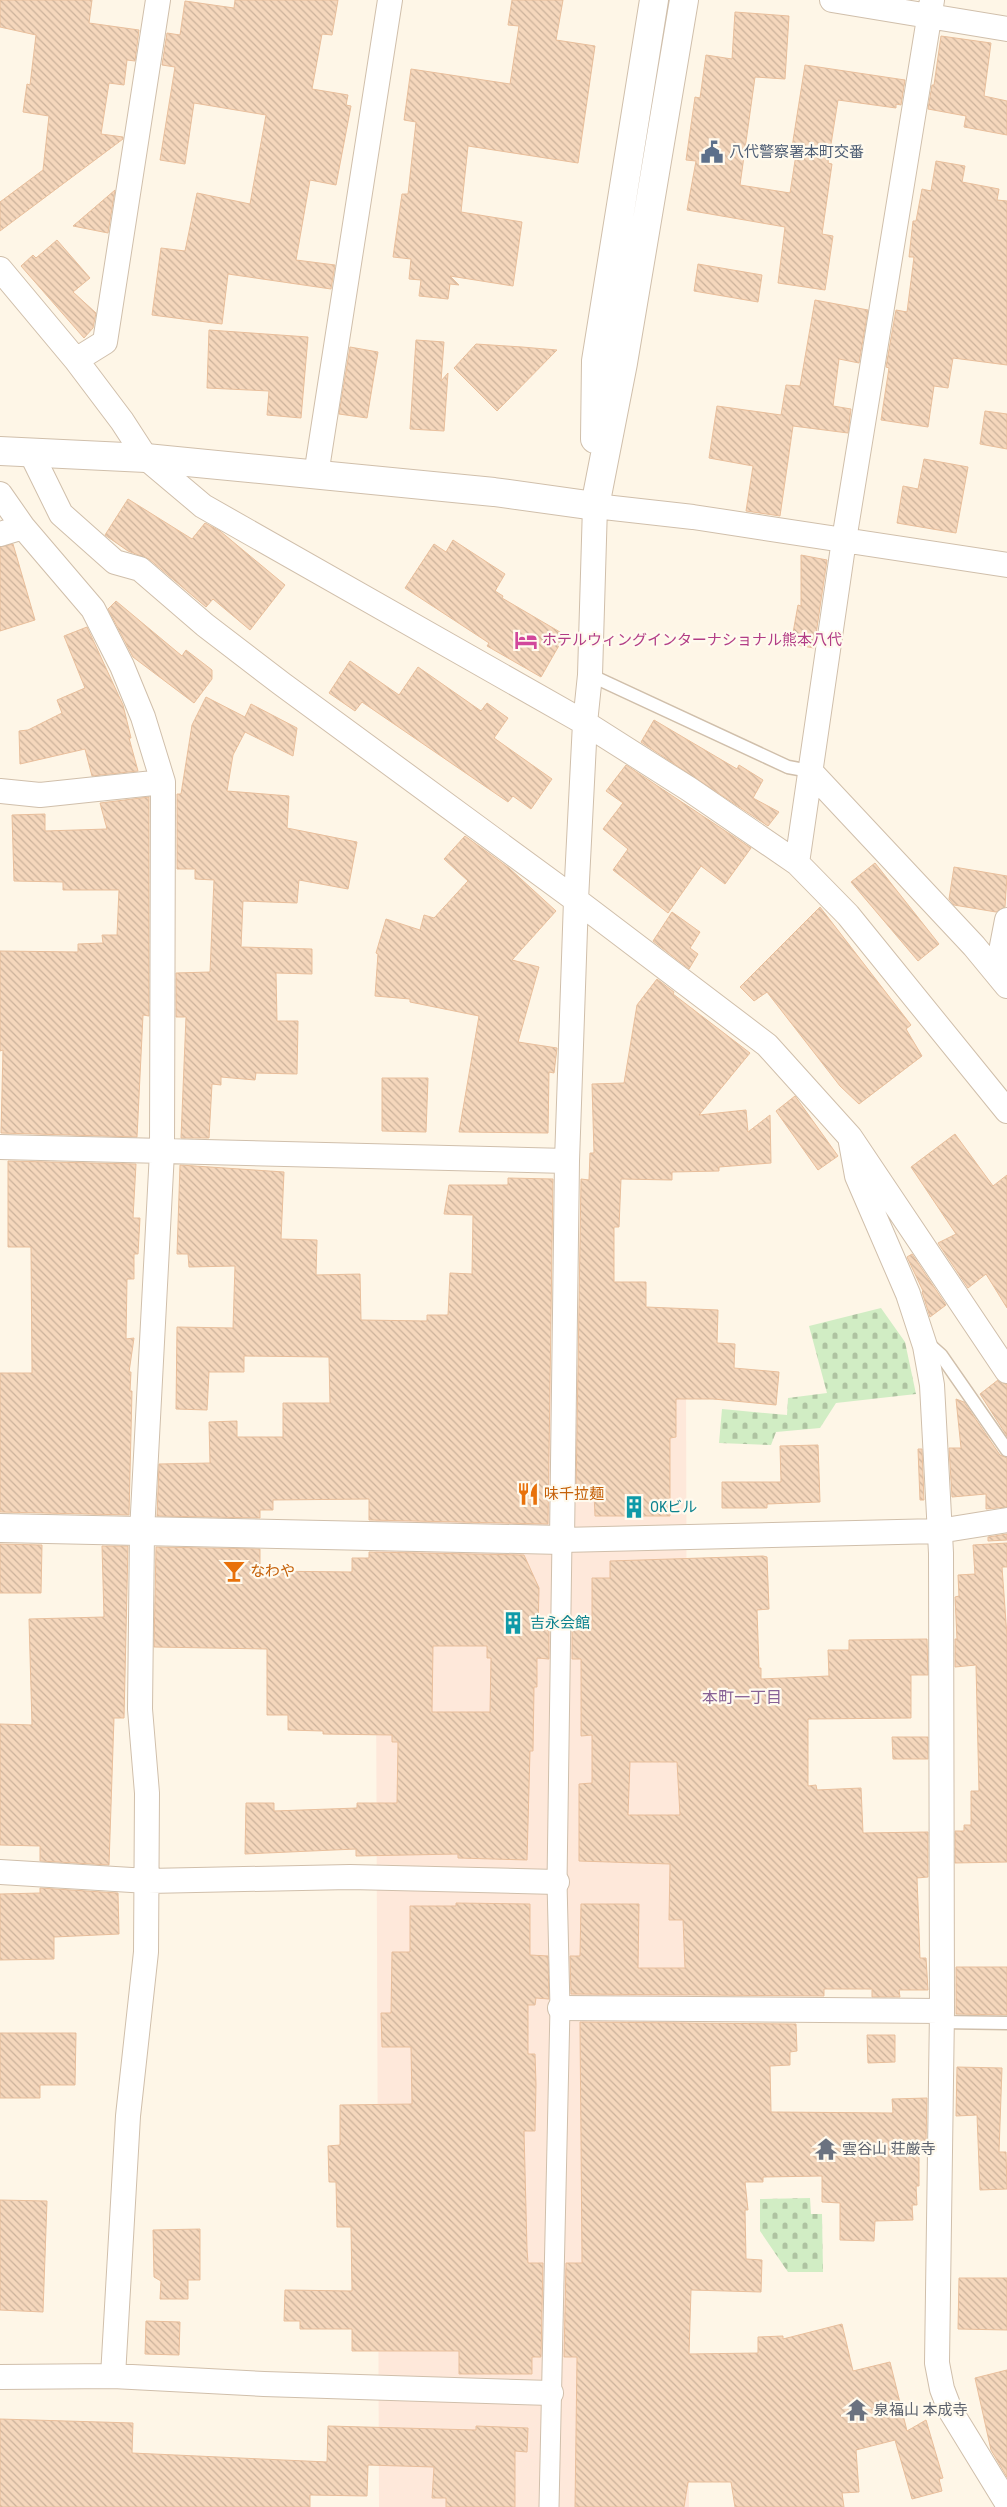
<svg xmlns="http://www.w3.org/2000/svg" width="1007" height="2507" font-family="'Roboto Condensed','Noto Sans JP',sans-serif">
<style>
.commercial{fill:#fee8da}
.cemetery{fill:url(#cemetery-stones)}
.building{fill:url(#building-back-hatch);stroke:#e9bf9c;fill-rule:evenodd}
.lines{fill:none;stroke-linecap:round;stroke-linejoin:round}
.service-casing{stroke:#d0bfab;stroke-width:15}
.pedestrian-casing{stroke:#d0bfab;stroke-width:21}
.minor-casing{stroke:#d0bfab;stroke-width:26}
.tertiary-casing{stroke:#d0bfab;stroke-width:30}
.service{stroke:#fff;stroke-width:12}
.pedestrian{stroke:#fff;stroke-width:19}
.minor{stroke:#fff;stroke-width:24}
.tertiary{stroke:#fff;stroke-width:28}
.labels{text-anchor:middle;dominant-baseline:central;stroke-width:4.5;stroke-linejoin:round;paint-order:stroke}
.service-label{font-size:15px;fill:#4e5e75;stroke:#fffaee;text-anchor:start}
.hotel-label{font-size:15px;fill:#b23c85;stroke:#fffaee;text-anchor:start}
.food-label{font-size:15px;fill:#c56008;stroke:#fffaee;text-anchor:start}
.culture-label{font-size:15px;fill:#0d838f;stroke:#fffaee;text-anchor:start}
.worship-label{font-size:15px;fill:#5b616d;stroke:#fffaee;text-anchor:start}
.neighbourhood-label{font-size:16px;fill:#886196;stroke:#fffaee}
</style>
<defs>
<pattern id="cemetery-stones" width="16" height="16" patternUnits="userSpaceOnUse" patternTransform="scale(1.25)"><rect width="16" height="16" fill="#d1edc4"/><path d="M2 7V4a2 2 0 0 1 4 0v3zM10 15v-3a2 2 0 0 1 4 0v3z" fill="#aec3a1"/></pattern>
<pattern id="building-back-hatch" width="6" height="6" patternUnits="userSpaceOnUse" patternTransform="scale(1.25)"><rect width="6" height="6" fill="#f5d7bc"/><path d="M-1 5l2 2M0 0l6 6M5-1l2 2" fill="none" stroke="#cbb29b"/></pattern>
</defs>
<rect width="100%" height="100%" fill="#fef6e7"/>
<path class="commercial" d="M375,1380H686L689,2507H379Z"/>
<path class="cemetery" d="M881,1308L905,1342L916,1394L836,1403L820,1428L776,1432L771,1445L719,1443L722,1409L787,1415L788,1398L827,1393L809,1326Z
M810,2198L811,2214H822L823,2272H788L760,2231V2199Z"/>
<path class="building" d="M0,0H92L89,23L139,30L135,61L127,60L124,85L109,83L101,134L123,137V139L0,231V202L43,170L49,116L23,112L27,84L30,85L36,35L0,27Z
M235,0H338L332,35L322,34L312,89L348,95L346,105L351,106L336,185L310,180L296,260L335,265L331,289L228,274L222,324L152,315L161,248L185,251L197,193L250,204L266,115L194,103L185,164L160,160L175,67L162,65L167,33L180,35L185,1L234,8Z
M512,0H563L556,40L595,46L578,163L468,146L461,212L522,222L513,286L450,276L459,285L450,284L448,299L419,296L421,280L409,279L411,259L393,257L402,194H408L416,122L404,120L411,69L510,84L519,26L508,25Z
M735,12L789,16L785,79L755,77L740,185L790,193L797,148L792,147L805,65L905,80L901,105L896,104V108L838,100L828,163L832,164L822,234L833,236L825,290L778,283L785,227L687,210L696,161L686,160L695,97L700,98L706,55L732,59Z
M941,36L991,43L984,96L1007,101V135L964,127L966,116L928,109L932,85H934Z
M936,161L965,166L962,182L999,189L997,200L1007,201V365L953,358L948,388L934,386L928,427L881,420L889,368L886,367L895,315L896,310L907,312L914,257H909L913,221H916L922,189L931,191Z
M115,190L108,233L73,226Z
M57,240L90,278L73,292L96,313L93,328L84,338L21,266L33,255L36,258Z
M698,264L762,275L758,302L694,291Z
M815,300L868,310L859,363L839,359L833,406L851,409L848,433L793,426L780,516L746,511L753,466L709,458L717,406L781,415L786,385L800,386Z
M209,330L308,337L301,418L267,415L269,391L207,388Z
M416,340L444,342L441,381L448,373L444,431L410,429Z
M476,344L522,347L557,350L497,411L454,368Z
M350,347L378,352L367,418L339,414Z
M985,411L1007,414V449L980,444Z
M924,459L968,467L956,533L897,523L903,486L918,489Z
M128,499L192,539L205,523L220,531L285,585L250,630L213,599L206,607L149,559L128,551L105,535Z
M453,540L505,574L495,591L503,596L502,598L565,635L541,677L487,646L489,643L405,588L434,544L446,552Z
M13,544L35,620L0,631V547Z
M801,555L827,560L814,648L791,644L798,605L801,606Z
M116,601L182,656L186,650L212,670V679L194,703L133,657L108,609Z
M87,627L123,705L131,738H129L138,771L92,776L85,749L20,764L19,731L28,730L62,713L57,700L85,688L64,636Z
M350,661L399,695L418,667L481,711L487,703L508,718L494,738L552,779L531,809L513,796L508,802L362,702L355,711L329,693Z
M206,697L245,717L251,704L297,728L293,756L245,732L233,755L227,791L289,796L287,828L357,842L348,889L299,880L297,903L243,901L241,947L312,949V974L276,973L277,1021H298L297,1074L256,1073L255,1080L221,1077V1085L212,1084L209,1138H181L186,1017H176V973L210,972L214,880L195,879V869H177V794H181L192,725Z
M654,720L737,769L739,765L763,780L753,798L779,812L768,826L641,742Z
M626,765L751,848L725,884L701,866L668,913L613,870L628,849L603,829L623,803L606,791Z
M149,797V1016L143,1015L137,1137L1,1133L3,1050L0,1051V951L78,952V944L103,943L102,935H117L119,890H63V882L14,881L12,815L45,814V831L107,829L100,803Z
M465,836L509,868L556,911L512,960L539,967L518,1042L557,1048L554,1073L549,1072L548,1133L459,1132L479,1016L410,1002V999L375,996L378,954L376,953L386,919L420,930L424,915L434,918L468,881L444,859Z
M875,863L939,944L918,961L851,882Z
M954,867L1007,876L1005,907L996,912L954,905L949,899Z
M820,907L911,1025L906,1029L922,1056L859,1104L840,1086L767,992L754,1001L740,987Z
M672,912L700,932L690,948L698,954L689,969L653,941Z
M657,979L674,992L673,994L750,1053L699,1115L746,1110L748,1132L770,1115L771,1163L719,1167V1171L672,1172V1180L621,1179L619,1227H614V1282H646V1307L718,1310L717,1343L735,1344L734,1368L779,1372L776,1405L713,1399H676V1437L670,1438V1516H595L594,1492H576L581,1179L589,1180L590,1153H594L592,1084L624,1083L637,1005Z
M382,1078H428L426,1132L382,1131Z
M795,1096L838,1156L818,1170L776,1111Z
M955,1134L993,1186L1007,1175V1308L986,1274L968,1288L938,1243L956,1234L911,1167Z
M8,1161L136,1164L133,1218H140L138,1254H134V1279H127L126,1339L134,1338L129,1372H131L130,1391H132L129,1515L0,1512V1373H32L31,1247H8Z
M180,1165L284,1172L281,1239L317,1240L316,1275L360,1274L361,1320L427,1321V1315H448L450,1273L472,1274L473,1215L444,1214L449,1185H508V1178L553,1179L548,1524L369,1520V1499L273,1500V1510H260V1518L157,1516L159,1464L210,1463L209,1422L237,1421V1437H283V1403H330L329,1357L244,1356V1372H209L207,1410L176,1409L177,1327L233,1328L235,1266L189,1267L188,1254H177Z
M912,1254L946,1305L930,1317L922,1292L923,1291L907,1257Z
M998,1380L1007,1385V1436L980,1394Z
M956,1399L964,1402L1000,1455L1007,1458V1507L986,1509V1494L952,1497L949,1448H961Z
M818,1445L820,1502L767,1504V1508H722V1482H781L780,1446Z
M918,1449H922L924,1500H920Z
M1007,1534V1540L988,1541V1537Z
M1007,1543V1567H1002L1007,1636V1862L955,1863V1831H964V1825H971V1791H979L976,1665L955,1667V1639H957L955,1597L959,1596L958,1575L975,1574L973,1545Z
M0,1544L42,1545L41,1593H0Z
M102,1546H128L124,1718H114L109,1865L40,1861V1846L0,1845V1724L32,1725L29,1619L104,1617Z
M156,1547L260,1549V1571L352,1572V1558H369V1552L524,1555L539,1588L538,1630H549V1659L537,1658V1687H534L533,1751H530L527,1860L458,1858V1854L356,1856V1849L245,1854L246,1803H274V1811L357,1808V1803H397L398,1742H392V1735L323,1734V1731L288,1730V1715H267V1649L154,1647ZM433,1646H487V1658H491L490,1712H432Z
M763,1556L767,1557L769,1609L757,1610L759,1668H761V1679L829,1676L828,1650H849V1640L927,1639L928,1675H911V1718L808,1719V1786L816,1785L817,1790L861,1788L863,1833L928,1832V1877L917,1878L920,1958H926L928,1990H899L900,1997H872V1989H824V1996L571,1994L570,1956H580L581,1904H639L638,1968H685L683,1920H669L670,1864L579,1861V1784L592,1783V1735L581,1736V1659H572V1629H592V1578H610V1561ZM630,1762H677L680,1815H628Z
M892,1737H928V1759H893Z
M40,1888L118,1893L119,1934L54,1937V1959L0,1960V1894L40,1893Z
M456,1903L530,1904V1955L548,1956L549,1999L536,1998L535,2005H528V2054H535L536,2084L535,2131H524L527,2249L528,2263H543L541,2357H532V2374H459V2351H352V2329H300V2321H284L285,2290L352,2291L351,2227H337L336,2182H329L328,2146L340,2145V2105L412,2104L411,2047H382L381,2013H391L392,1952H410V1906H456Z
M956,1967H1007V2015L956,2014Z
M580,2022L796,2024L797,2051L790,2052V2065L770,2066L771,2112L893,2113L892,2099L927,2098L926,2142H919V2186H916L917,2205H912L913,2220L875,2221L874,2241L840,2240V2203L822,2202V2176L763,2177V2182H745L748,2210H745L746,2259L762,2260L761,2292L691,2290L689,2354L758,2353V2337L783,2336V2339L842,2324L853,2371L890,2362L907,2431L926,2420L943,2478L939,2479L942,2491L912,2499L895,2440L856,2450L859,2492L842,2493L844,2507H735L731,2482H688L684,2507H575L577,2357H564L566,2263H582Z
M0,2033H76L75,2085H40V2098H0Z
M867,2035H895V2062L868,2063Z
M957,2067L1002,2068L999,2152H1006L1007,2189L980,2190L977,2115L956,2116Z
M0,2200L47,2201L43,2312L0,2310Z
M200,2229V2280H188V2299H160L161,2281L154,2277L153,2230Z
M959,2278H1007V2330L958,2329Z
M146,2321L180,2322L179,2355L145,2354Z
M1007,2370V2477L991,2450L975,2378Z
M0,2419L133,2423L132,2453L327,2462L328,2426L476,2430V2426L528,2428L527,2452L515,2451V2507H446V2498H432L434,2467L368,2465L367,2496L310,2495V2507H0Z"/>
<g class="lines">
<defs>
<path id="service" d="M590,675L788,767L810,771
M925,1346L932,1347L941,1355L1007,1450
M941,2022L1007,2023"/>
<path id="pedestrian" d="M549,2507L560,2008L557,1882L562,1540"/>
<path id="minor" d="M832,0L1007,29
M0,269L76,360L122,421L146,458L203,506L585,723L689,789L797,863L848,915L1007,1111
M76,360L105,342L158,0
M31,453L61,514L115,562L140,569L205,625L282,684L576,900L767,1045L850,1137L1007,1371
M316,475L390,0
M0,494L23,527L93,609L122,666L143,717L163,782L162,1152L142,1532L140,1709L147,1793L146,1952L128,2116L113,2376
M0,534L23,527
M1007,565L693,517L595,506L590,675L585,723L576,900L567,1161L562,1540L939,1531L1007,1520
M810,771L974,946L1007,986
M0,791L40,795L163,782
M797,863L844,540L932,0
M997,972L1007,920
M850,1137L857,1176L908,1294L925,1346L932,1385L941,1553L942,2011L937,2363L942,2389L950,2410L1007,2503
M0,1147L567,1161
M0,1872L148,1881L350,1877L557,1882
M560,2008L942,2011
M0,2377L113,2376L264,2384L551,2393"/>
<path id="tertiary" d="M595,439L596,361L654,0
M0,451L146,458L494,492L595,506
M595,506L623,363L684,0
M0,1528L562,1540"/>
</defs>
<use href="#service" class="service-casing"/>
<use href="#pedestrian" class="pedestrian-casing"/>
<use href="#minor" class="minor-casing"/>
<use href="#tertiary" class="tertiary-casing"/>
<use href="#service" class="service"/>
<use href="#pedestrian" class="pedestrian"/>
<use href="#minor" class="minor"/>
<use href="#tertiary" class="tertiary"/>
</g>
<defs>
<symbol id="civic-bare" viewBox="-9 -9 18 18"><path d="M-.6-6.5H3V-4.5H.6V-3L4-1V1h2V6H-6V1h2V-1L-.6-3ZM-1.2 2.5V6h2.4V2.5Z" fill="#5c6f8a" stroke="#fffaee" stroke-width="2.5" paint-order="stroke"/></symbol>
<symbol id="hotel-bare" viewBox="-9 -9 18 18"><path d="M-6-4.5h1.5V1H6V5H4.5V3h-9V5H-6ZM-4 0a1.8 1.8 0 1 1 3.6 0ZM.5 0V-2.5h3Q6-2.5 6 0Z" fill="#d1479c" stroke="#fffaee" stroke-width="2.5" paint-order="stroke"/></symbol>
<symbol id="restaurant-bare" viewBox="-9 -9 18 18"><path d="M-5-6h1v4h1v-4h1v4h1v-4h1v5L-1.5 .5V6h-2V.5L-5-1ZM5-6V6H3V1.5H1.5Q1.5-4 5-6Z" fill="#e8710a" stroke="#fffaee" stroke-width="2.5" paint-order="stroke"/></symbol>
<symbol id="building-bare" viewBox="-9 -9 18 18"><path d="M-4-6H4V6H1V3H-1V6H-4ZM-2.5-4.3h1.7v1.8h-1.7ZM.8-4.3h1.7v1.8H.8ZM-2.5-1h1.7V.8h-1.7ZM.8-1h1.7V.8H.8Z" fill="#0f9aa8" stroke="#fffaee" stroke-width="2.5" paint-order="stroke"/></symbol>
<symbol id="bar-bare" viewBox="-9 -9 18 18"><path d="M-6-5H6L.8 .8V4.5H3.5V6h-7V4.5H-.8V.8Z" fill="#e8710a" stroke="#fffaee" stroke-width="2.5" paint-order="stroke"/></symbol>
<symbol id="temple-bare" viewBox="-9 -9 18 18"><path d="M0-6L5-2H3V0L6.5 2.5H4V6H1.5V3h-3V6H-4V2.5H-6.5L-3 0V-2H-5Z" fill="#6b7280" stroke="#fffaee" stroke-width="2.5" paint-order="stroke"/></symbol>
</defs>
<g fill-rule="evenodd">
<use href="#civic-bare" x="696" y="136" width="32" height="32"/>
<use href="#hotel-bare" x="510" y="624" width="32" height="32"/>
<use href="#restaurant-bare" x="512" y="1478" width="32" height="32"/>
<use href="#building-bare" x="618" y="1491" width="32" height="32"/>
<use href="#bar-bare" x="218" y="1555" width="32" height="32"/>
<use href="#building-bare" x="497" y="1607" width="32" height="32"/>
<use href="#temple-bare" x="810" y="2133" width="32" height="32"/>
<use href="#temple-bare" x="841" y="2394" width="32" height="32"/>
</g>
<g class="labels">
<g class="service-label">
<text x="729" y="152">八代警察署本町交番</text>
</g>
<g class="hotel-label">
<text x="542" y="640">ホテルウィングインターナショナル熊本八代</text>
</g>
<g class="food-label">
<text x="544" y="1494">味千拉麺</text>
<text x="250" y="1571">なわや</text>
</g>
<g class="culture-label">
<text x="650" y="1507">OKビル</text>
<text x="530" y="1623">吉永会館</text>
</g>
<g class="worship-label">
<text x="842" y="2149">雲谷山 荘厳寺</text>
<text x="874" y="2410">泉福山 本成寺</text>
</g>
<g class="neighbourhood-label">
<text x="742" y="1697">本町一丁目</text>
</g>
</g>
</svg>
